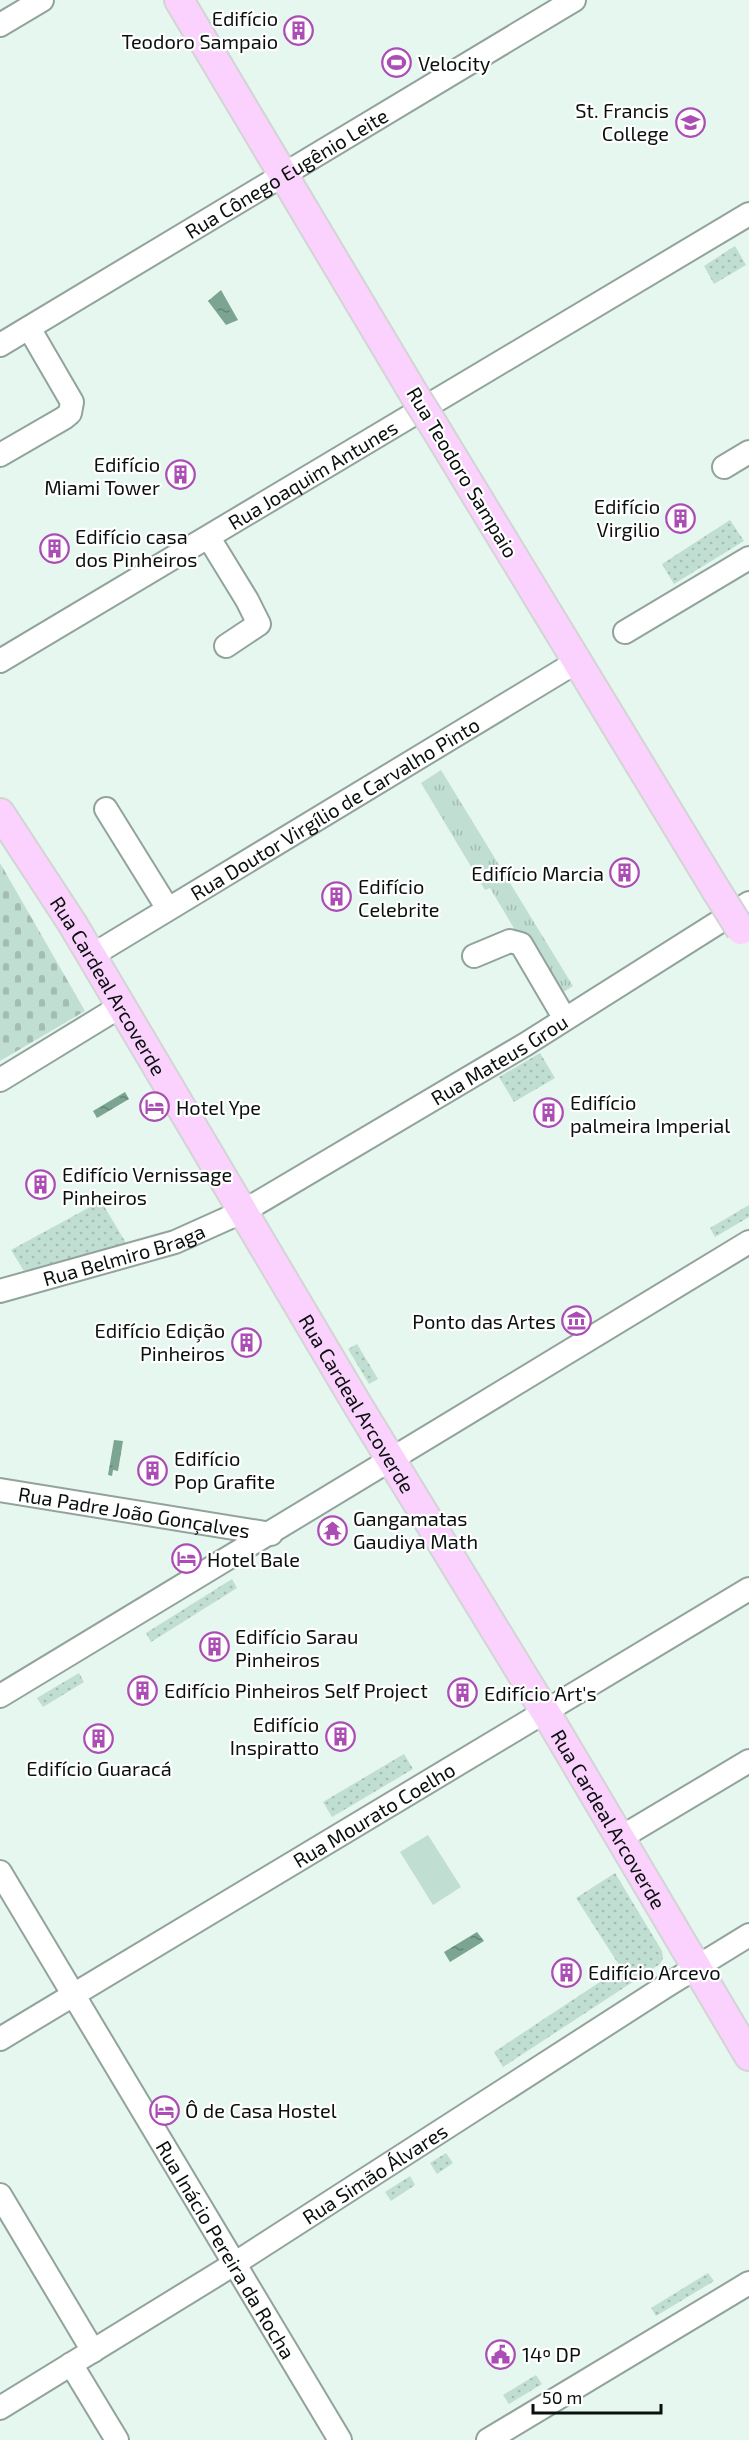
<svg xmlns="http://www.w3.org/2000/svg" width="749" height="2440" font-family="'Exo 2',sans-serif">
<style>
.grass{fill:url(#grass-tufts)}
.cemetery{fill:url(#cemetery-stones)}
.garden{fill:url(#garden-dots)}
.pitch{fill:#c1ded2}
.water{fill:url(#water-ripples)}
.lines{fill:none;stroke-linecap:round;stroke-linejoin:round}
.minor-casing{stroke:#92a39c;stroke-width:26}
.major-casing{stroke:#d3d4d4;stroke-width:32}
.minor{stroke:#fff;stroke-width:22}
.major{stroke:#fad2fd;stroke-width:28}
.major-bridge-casing{stroke:#d3d4d4;stroke-width:32;stroke-linecap:butt}
.major-bridge{stroke:#fad2fd;stroke-width:28}
.labels{text-anchor:middle;dominant-baseline:central;stroke-width:4.5;stroke-linejoin:round;paint-order:stroke}
.poi-label{font-size:20px;fill:#0a100e;stroke:#fff;text-anchor:start}
.street-label{font-size:20px;fill:#0a100e;stroke:#fff}
</style>
<defs>
<pattern id="grass-tufts" width="24" height="20" patternUnits="userSpaceOnUse" patternTransform="scale(1.5)"><rect width="24" height="20" fill="#c1ded2"/><path d="M3 7l-1-3M5 7V3M7 7l1-3M15 17l-1-3M17 17v-4M19 17l1-3" fill="none" stroke="#a4bdb3"/></pattern>
<pattern id="cemetery-stones" width="16" height="16" patternUnits="userSpaceOnUse" patternTransform="scale(1.5)"><rect width="16" height="16" fill="#c1ded2"/><path d="M2 7V4a2 2 0 0 1 4 0v3zM10 15v-3a2 2 0 0 1 4 0v3z" fill="#a4bdb3"/></pattern>
<pattern id="garden-dots" width="8" height="8" patternUnits="userSpaceOnUse" patternTransform="scale(1.5)"><rect width="8" height="8" fill="#c1ded2"/><path d="M2 2h.1M6 6h.1" fill="none" stroke="#a4bdb3" stroke-width="1.8" stroke-linecap="round"/></pattern>
<pattern id="water-ripples" width="26" height="14" patternUnits="userSpaceOnUse" patternTransform="scale(1.5)"><rect width="26" height="14" fill="#7ca493"/><path d="M2 4q2-2 4 0t4 0M15 11q2-2 4 0t4 0" fill="none" stroke="#648476"/></pattern>
</defs>
<rect width="100%" height="100%" fill="#e5f7ef"/>
<path class="grass" d="M441,770L573,986L555,997L490,888L485,890L421,783Z"/>
<path class="cemetery" d="M0,863L85,1011L0,1061Z"/>
<path class="garden" d="M735,246L746,265L714,284L704,266Z
M730,520L744,541L674,584L662,564Z
M540,1053L555,1078L514,1102L499,1077Z
M101,1201L126,1243L24,1271L11,1250Z
M749,1205V1217L715,1237L710,1228Z
M357,1344L378,1379L369,1384L348,1349Z
M232,1579L237,1588L151,1642L146,1633Z
M79,1673L84,1682L43,1707L37,1698Z
M404,1754L413,1769L332,1817L323,1802Z
M615,1873L662,1951L663,1958L660,1964L503,2067L494,2052L621,1968L576,1898Z
M446,2153L453,2163L437,2174L430,2163Z
M410,2176L415,2185L391,2201L385,2192Z
M708,2273L714,2281L656,2316L651,2308Z
M536,2375L542,2384L509,2404L503,2395Z"/>
<path class="pitch" d="M428,1835L461,1887L433,1905L400,1852Z"/>
<path class="water" d="M221,290L238,320L226,325L208,301Z
M125,1092L129,1099L97,1118L93,1111Z
M114,1440L123,1441L118,1471L113,1470L112,1476L108,1475Z
M477,1932L484,1941L450,1962L444,1952Z"/>
<g class="lines">
<defs>
<g id="minor">
<path d="M0,25L42,0"/>
<path id="s1" d="M0,345L574,0"/>
<path d="M0,455L64,418L70,413L72,402L29,328"/>
<path d="M724,467L749,452"/>
<path d="M209,538L247,600L259,624L226,646"/>
<path d="M625,632L749,558"/>
<path id="s2" d="M0,661L749,214"/>
<path d="M106,809L168,909"/>
<path id="s3" d="M91,956L578,661"/>
<path d="M474,956L510,941L521,944L565,1019"/>
<path d="M0,1080L121,1006"/>
<path id="s4" d="M0,1291L175,1242L244,1211L526,1044L749,903"/>
<path id="s5" d="M0,1490L271,1534"/>
<path d="M0,1696C251,1546 499,1393 749,1242"/>
<path d="M620,1838L749,1761"/>
<path id="s6" d="M0,1872L340,2440"/>
<path id="s7" d="M0,2039L749,1589"/>
<path d="M0,2195L93,2351"/>
<path d="M71,2364L117,2440"/>
<path id="s8" d="M0,2408L234,2264L666,1986L749,1935"/>
<path d="M488,2440L749,2283"/>
</g>
<g id="major">
<path d="M179,0L414,394"/>
<path d="M434,426L716,890"/>
<path id="s9" d="M0,813L72,923L357,1404L555,1728L749,2056"/>
</g>
</defs>
<use href="#minor" class="minor-casing"/>
<use href="#major" class="major-casing"/>
<use href="#minor" class="minor"/>
<use href="#major" class="major"/>
<defs>
<path id="major-bridge" d="M414,394L434,426
M716,890L741,930"/>
</defs>
<use href="#major-bridge" class="major-bridge-casing"/>
<use href="#major-bridge" class="major-bridge"/>
</g>
<defs>
<symbol id="building-ring" viewBox="-11 -11 22 22"><circle r="9.5" fill="#fff" stroke="#ac4db5" stroke-width="1.5"/><path d="M-4-6H4V6H1V3H-1V6H-4ZM-2.5-4.3h1.7v1.8h-1.7ZM.8-4.3h1.7v1.8H.8ZM-2.5-1h1.7V.8h-1.7ZM.8-1h1.7V.8H.8Z" fill="#ac4db5"/></symbol>
<symbol id="stadium-ring" viewBox="-11 -11 22 22"><circle r="9.5" fill="#fff" stroke="#ac4db5" stroke-width="1.5"/><path d="M0-5a6.5 5 0 1 0 0 10a6.5 5 0 1 0 0-10ZM-3.5-1.8h7v3.6h-7Z" fill="#ac4db5"/></symbol>
<symbol id="school-ring" viewBox="-11 -11 22 22"><circle r="9.5" fill="#fff" stroke="#ac4db5" stroke-width="1.5"/><path d="M0-5L7-2L0 1L-7-2ZM-4 1L0 2.5L4 1V4Q0 6-4 4Z" fill="#ac4db5"/></symbol>
<symbol id="hotel-ring" viewBox="-11 -11 22 22"><circle r="9.5" fill="#fff" stroke="#ac4db5" stroke-width="1.5"/><path d="M-6-4.5h1.5V1H6V5H4.5V3h-9V5H-6ZM-4 0a1.8 1.8 0 1 1 3.6 0ZM.5 0V-2.5h3Q6-2.5 6 0Z" fill="#ac4db5"/></symbol>
<symbol id="museum-ring" viewBox="-11 -11 22 22"><circle r="9.5" fill="#fff" stroke="#ac4db5" stroke-width="1.5"/><path d="M0-6L6-3V-2H-6V-3ZM-5-1h2V3h-2ZM-1-1h2V3h-2ZM3-1h2V3H3ZM-6 4H6V6H-6Z" fill="#ac4db5"/></symbol>
<symbol id="temple-ring" viewBox="-11 -11 22 22"><circle r="9.5" fill="#fff" stroke="#ac4db5" stroke-width="1.5"/><path d="M0-6L5-2H3V0L6.5 2.5H4V6H1.5V3h-3V6H-4V2.5H-6.5L-3 0V-2H-5Z" fill="#ac4db5"/></symbol>
<symbol id="civic-ring" viewBox="-11 -11 22 22"><circle r="9.5" fill="#fff" stroke="#ac4db5" stroke-width="1.5"/><path d="M-.6-6.5H3V-4.5H.6V-3L4-1V1h2V6H-6V1h2V-1L-.6-3ZM-1.2 2.5V6h2.4V2.5Z" fill="#ac4db5"/></symbol>
</defs>
<g fill-rule="evenodd">
<use href="#building-ring" x="282" y="14" width="33" height="33"/>
<use href="#stadium-ring" x="380" y="46" width="33" height="33"/>
<use href="#school-ring" x="674" y="106" width="33" height="33"/>
<use href="#building-ring" x="164" y="458" width="33" height="33"/>
<use href="#building-ring" x="664" y="502" width="33" height="33"/>
<use href="#building-ring" x="38" y="532" width="33" height="33"/>
<use href="#building-ring" x="608" y="856" width="33" height="33"/>
<use href="#building-ring" x="320" y="880" width="33" height="33"/>
<use href="#hotel-ring" x="138" y="1090" width="33" height="33"/>
<use href="#building-ring" x="532" y="1096" width="33" height="33"/>
<use href="#building-ring" x="24" y="1168" width="33" height="33"/>
<use href="#museum-ring" x="560" y="1304" width="33" height="33"/>
<use href="#building-ring" x="230" y="1326" width="33" height="33"/>
<use href="#building-ring" x="136" y="1454" width="33" height="33"/>
<use href="#temple-ring" x="316" y="1514" width="33" height="33"/>
<use href="#hotel-ring" x="170" y="1542" width="33" height="33"/>
<use href="#building-ring" x="198" y="1630" width="33" height="33"/>
<use href="#building-ring" x="126" y="1674" width="33" height="33"/>
<use href="#building-ring" x="446" y="1676" width="33" height="33"/>
<use href="#building-ring" x="324" y="1720" width="33" height="33"/>
<use href="#building-ring" x="82" y="1722" width="33" height="33"/>
<use href="#building-ring" x="550" y="1956" width="33" height="33"/>
<use href="#hotel-ring" x="148" y="2094" width="33" height="33"/>
<use href="#civic-ring" x="484" y="2338" width="33" height="33"/>
</g>
<g class="labels">
<g class="poi-label">
<text x="278" y="18" text-anchor="end">Edifício<tspan x="278" dy="23">Teodoro Sampaio</tspan></text>
<text x="418" y="63">Velocity</text>
<text x="669" y="110" text-anchor="end">St. Francis<tspan x="669" dy="23">College</tspan></text>
<text x="160" y="464" text-anchor="end">Edifício<tspan x="160" dy="23">Miami Tower</tspan></text>
<text x="660" y="506" text-anchor="end">Edifício<tspan x="660" dy="23">Virgilio</tspan></text>
<text x="75" y="536">Edifício casa<tspan x="75" dy="23">dos Pinheiros</tspan></text>
<text x="604" y="873" text-anchor="end">Edifício Marcia</text>
<text x="358" y="886">Edifício<tspan x="358" dy="23">Celebrite</tspan></text>
<text x="570" y="1102">Edifício<tspan x="570" dy="23">palmeira Imperial</tspan></text>
<text x="176" y="1107">Hotel Ype</text>
<text x="62" y="1174">Edifício Vernissage<tspan x="62" dy="23">Pinheiros</tspan></text>
<text x="556" y="1321" text-anchor="end">Ponto das Artes</text>
<text x="225" y="1330" text-anchor="end">Edifício Edição<tspan x="225" dy="23">Pinheiros</tspan></text>
<text x="174" y="1458">Edifício<tspan x="174" dy="23">Pop Grafite</tspan></text>
<text x="353" y="1518">Gangamatas<tspan x="353" dy="23">Gaudiya Math</tspan></text>
<text x="207" y="1559">Hotel Bale</text>
<text x="235" y="1636">Edifício Sarau<tspan x="235" dy="23">Pinheiros</tspan></text>
<text x="164" y="1690">Edifício Pinheiros Self Project</text>
<text x="484" y="1693">Edifício Art's</text>
<text x="319" y="1724" text-anchor="end">Edifício<tspan x="319" dy="23">Inspiratto</tspan></text>
<text x="99" y="1768" text-anchor="middle">Edifício Guaracá</text>
<text x="588" y="1972">Edifício Arcevo</text>
<text x="185" y="2110">Ô de Casa Hostel</text>
<text x="522" y="2354">14º DP</text>
</g>
<g class="street-label">
<text stroke="none"><textPath href="#s1" startOffset="334">Rua Cônego Eugênio Leite</textPath></text>
<text transform="translate(463 472) rotate(59)">Rua Teodoro Sampaio</text>
<text stroke="none"><textPath href="#s2" startOffset="364">Rua Joaquim Antunes</textPath></text>
<text stroke="none"><textPath href="#s3" startOffset="285">Rua Doutor Virgílio de Carvalho Pinto</textPath></text>
<text stroke="none"><textPath href="#s9" startOffset="204">Rua Cardeal Arcoverde</textPath></text>
<text stroke="none"><textPath href="#s4" startOffset="554">Rua Mateus Grou</textPath></text>
<text stroke="none"><textPath href="#s4" startOffset="129">Rua Belmiro Braga</textPath></text>
<text stroke="none"><textPath href="#s9" startOffset="690">Rua Cardeal Arcoverde</textPath></text>
<text stroke="none"><textPath href="#s5" startOffset="136">Rua Padre João Gonçalves</textPath></text>
<text stroke="none"><textPath href="#s7" startOffset="436">Rua Mourato Coelho</textPath></text>
<text stroke="none"><textPath href="#s9" startOffset="1176">Rua Cardeal Arcoverde</textPath></text>
<text stroke="none"><textPath href="#s8" startOffset="442">Rua Simão Álvares</textPath></text>
<text stroke="none"><textPath href="#s6" startOffset="440">Rua Inácio Pereira da Rocha</textPath></text>
</g>
</g>
<path d="M533 2404v9h128v-9" fill="none" stroke="#0a100e" stroke-width="3"/>
<text x="542" y="2404" font-size="18" fill="#0a100e" stroke="#ffffff" stroke-width="4.5" paint-order="stroke">50 m</text>
</svg>
